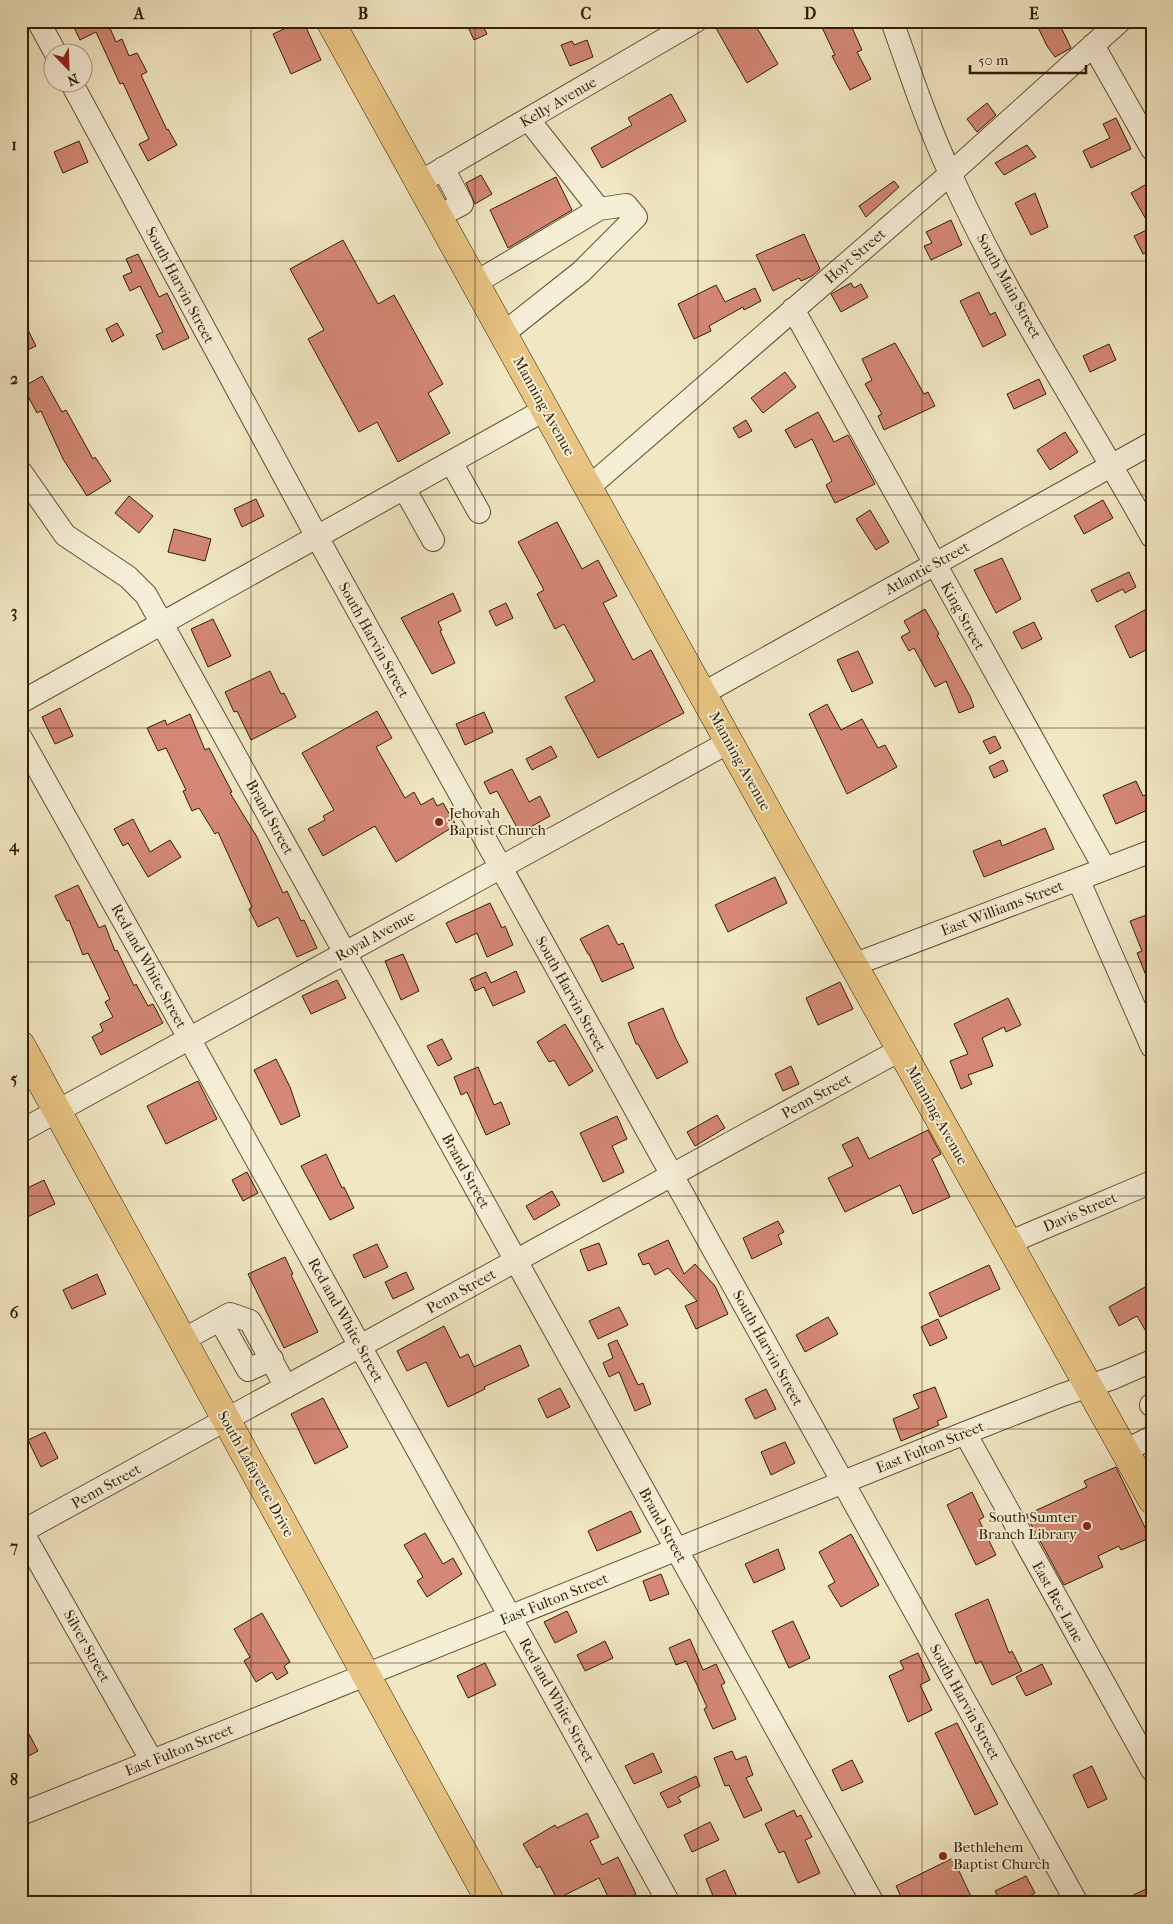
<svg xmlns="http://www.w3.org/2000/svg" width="1173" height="1924" font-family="'IM FELL French Canon',serif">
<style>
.building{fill:#d48875;stroke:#341e00}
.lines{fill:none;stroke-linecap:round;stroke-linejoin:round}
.minor-casing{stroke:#635031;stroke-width:24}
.major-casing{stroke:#341e00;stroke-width:29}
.minor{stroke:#f6efd8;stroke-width:22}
.major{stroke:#e8c482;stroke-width:28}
.grid{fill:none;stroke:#341e00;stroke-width:1;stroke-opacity:0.55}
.poi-dot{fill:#8f2418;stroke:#f6efd8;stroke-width:2}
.labels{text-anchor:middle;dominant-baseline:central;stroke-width:4;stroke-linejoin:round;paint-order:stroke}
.street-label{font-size:15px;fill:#341e00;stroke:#f6efd8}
.poi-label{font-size:15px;fill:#341e00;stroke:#f6efd8;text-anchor:start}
.neatline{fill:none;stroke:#341e00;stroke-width:2}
.grid-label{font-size:16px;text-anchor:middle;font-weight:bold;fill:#341e00}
</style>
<rect width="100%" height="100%" fill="#f1e7c3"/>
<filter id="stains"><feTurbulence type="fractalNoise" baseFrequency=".004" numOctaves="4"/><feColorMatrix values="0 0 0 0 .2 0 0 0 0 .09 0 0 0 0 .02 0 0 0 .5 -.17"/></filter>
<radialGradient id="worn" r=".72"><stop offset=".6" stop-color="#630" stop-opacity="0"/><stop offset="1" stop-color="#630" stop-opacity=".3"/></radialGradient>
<path class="building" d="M71,21H120L109,26L116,42L122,39L129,56L137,53L147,72L141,75L167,130L168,129L177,145L148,161L139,144L149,139L123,83L120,84L96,32L80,40Z
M286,21H303L321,60L291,74L273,34L288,27Z
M712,21H753L778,64L747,83Z
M819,21H849L862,50L857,52L871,79L850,90L832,56L835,55Z
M1035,21H1058L1071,48L1055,57L1047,46Z
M482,24L487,34L474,40L469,29Z
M587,40L593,57L570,66L561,45L572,41L574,45Z
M671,94L686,121L602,168L591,148L632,125L628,118Z
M987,103L996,115L977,132L967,119Z
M1116,118L1131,149L1091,168L1083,151L1110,138L1103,124Z
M79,141L88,162L63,173L54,152Z
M1027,145L1036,157L1004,175L995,163Z
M481,175L492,194L475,204L466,183Z
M556,177L572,210L508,248L490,210Z
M894,181L899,187L866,217L859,206Z
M1152,181V250L1143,254L1134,236L1151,228L1131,193Z
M1035,193L1048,227L1031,235L1015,203Z
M951,220L962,245L931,260L924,246L932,243L926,232Z
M804,234L820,269L812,276L801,281L799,278L773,291L756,255Z
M343,240L378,304L394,295L443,384L428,393L450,433L398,462L377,422L359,432L308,339L324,330L290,269Z
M138,254L159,297L167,293L189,338L163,350L156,335L163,332L140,286L130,291L123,276L132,272L126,259Z
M851,283L854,288L861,284L868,297L841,312L831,294Z
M716,285L725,302L755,288L761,301L744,310L743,307L709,326L711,331L694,339L678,304Z
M979,292L990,315L995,312L1006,335L983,347L960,301Z
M21,316L36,346L21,353Z
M117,323L124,335L112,342L106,329Z
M895,343L924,394L928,392L935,406L884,430L878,416L882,414L865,384L872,380L862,359Z
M1109,344L1116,360L1090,372L1083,356Z
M785,372L796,387L763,413L751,398Z
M42,376L62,412L66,410L93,459L95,457L111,481L87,496L63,459L41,411L37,413L23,387Z
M1039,379L1046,394L1014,409L1007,394Z
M818,412L834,442L848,435L875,484L835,503L826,485L832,481L812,439L795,448L785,430Z
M746,420L752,431L739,438L733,428Z
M1065,432L1078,452L1050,470L1037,450Z
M129,496L153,516L139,533L115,513Z
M256,499L264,516L242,527L234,509Z
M1103,500L1113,518L1084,534L1074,516Z
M870,510L889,542L876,550L856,519Z
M557,522L582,569L598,560L617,596L603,603L633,660L651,650L684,713L598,758L565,697L595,681L564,624L555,629L537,594L544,590L518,542Z
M174,529L211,539L205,561L168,552Z
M1002,558L1021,599L996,613L974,570Z
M1129,572L1136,587L1125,593L1123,589L1097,602L1091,590Z
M453,593L461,611L438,622L442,630L440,631L455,663L432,674L401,618Z
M506,603L513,618L496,626L489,611Z
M1152,606V647L1130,658L1115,626Z
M925,609L939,634L937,635L970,696L974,707L959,713L946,681L935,687L914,648L909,651L901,637L910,632L904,621Z
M213,619L231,656L208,667L191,629Z
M1034,622L1042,639L1022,649L1013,632Z
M858,651L873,683L852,692L837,660Z
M270,671L281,694L284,693L296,717L251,740L237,711L234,712L225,692Z
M827,704L841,730L862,719L878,748L885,745L897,767L847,794L809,714Z
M60,708L73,736L55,744L42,717Z
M377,711L392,738L376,747L405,798L414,792L421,805L433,798L437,806L443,803L456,825L396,862L375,826L323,856L308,829L325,820L323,816L334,810L302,753Z
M484,712L493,732L465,745L456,724Z
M190,714L205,750L209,748L232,792L230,793L257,837L283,893L287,891L301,921L304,920L317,948L297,957L278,917L258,927L249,909L252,907L218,832L215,834L199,808L192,811L183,791L186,790L166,748L158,751L147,728L165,720L167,725Z
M995,736L1001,748L990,754L983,741Z
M551,746L557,757L532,770L526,759Z
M1003,760L1008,771L994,778L989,767Z
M512,769L529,802L540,796L550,816L520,833L497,791L490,794L484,782Z
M1136,781L1143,796L1152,792V808L1116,824L1103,795Z
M133,819L150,852L170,840L181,857L148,877L128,843L123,846L114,829Z
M1045,828L1054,849L984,877L973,851L1000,840L1002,846Z
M775,877L787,903L728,932L715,905Z
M78,885L99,928L105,925L115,951L117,950L134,986L136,984L148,1006L153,1004L163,1023L101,1055L92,1037L103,1031L100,1024L113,1017L105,1002L110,999L88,953L83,955L69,920L67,921L55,896Z
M490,903L502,928L505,926L513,945L487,957L477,933L456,943L446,923Z
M1152,913V988H1151L1137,953L1142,951L1130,921Z
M608,925L618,945L623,943L634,968L602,982L589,954H588L580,939Z
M403,954L419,991L401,1000L385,961Z
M516,971L525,992L493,1006L484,987L475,991L470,979L486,972L491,983Z
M337,980L346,998L311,1014L302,996Z
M840,982L853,1009L818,1025L806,998Z
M1008,998L1021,1025L1006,1032L1004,1027L982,1038L993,1066L968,1075L972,1084L961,1089L950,1061L968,1054L954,1024Z
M663,1008L676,1039L688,1062L657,1079L638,1044H636L628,1023Z
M565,1024L593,1071L569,1086L554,1060L549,1062L537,1042Z
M442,1039L452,1059L438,1066L427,1046Z
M276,1059L290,1087L300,1116L281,1125L254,1070Z
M791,1066L799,1084L783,1091L775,1074Z
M478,1067L494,1105L501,1102L510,1124L486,1135L467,1092L461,1095L454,1077Z
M198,1081L217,1119L166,1144L147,1106Z
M717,1115L725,1128L695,1146L687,1132Z
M617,1116L627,1139L612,1146L624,1172L603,1182L580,1133Z
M928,1130L941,1154L932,1159L950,1197L913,1214L900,1185L845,1212L828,1178L853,1166L842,1145L858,1137L869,1159Z
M326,1154L342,1188L344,1187L354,1208L330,1220L301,1166Z
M247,1172L258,1193L243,1201L232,1180Z
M44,1180L55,1204L21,1220V1191Z
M552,1191L560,1205L534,1220L526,1206Z
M778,1221L784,1232L778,1235L782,1244L752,1259L743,1238Z
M668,1240L684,1274L695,1264L715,1286L728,1314L696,1329L685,1306L697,1301L668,1268L655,1275L649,1263L643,1265L638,1254Z
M599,1243L607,1264L588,1271L580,1250Z
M377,1244L388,1267L364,1278L353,1255Z
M285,1257L293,1274L291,1275L318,1332L284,1348L248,1274Z
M989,1265L1000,1289L940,1317L929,1293Z
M406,1272L414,1289L393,1299L385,1282Z
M97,1274L106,1294L72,1309L63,1290Z
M1145,1287L1152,1300V1342L1137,1316L1119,1326L1109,1307Z
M619,1307L628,1325L598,1339L589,1321Z
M828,1317L838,1334L805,1352L796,1335Z
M938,1319L947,1338L930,1346L921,1327Z
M444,1326L460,1358L468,1354L474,1367L520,1345L529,1366L484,1387L485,1389L448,1407L426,1362L407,1371L397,1351Z
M617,1340L638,1385L643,1383L651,1404L635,1411L619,1372L609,1377L603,1363L613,1358L608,1344Z
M935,1387L947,1417L937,1421L939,1425L901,1441L893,1419L919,1408L913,1395Z
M560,1388L570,1407L547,1418L538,1399Z
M766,1389L776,1409L755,1419L745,1399Z
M323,1398L348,1447L315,1464L291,1414Z
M45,1432L58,1458L41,1467L28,1440Z
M785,1442L795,1463L771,1475L761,1452Z
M1116,1467L1150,1538L1121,1550L1119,1546L1098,1556L1103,1567L1064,1585L1026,1515L1087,1487L1084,1481Z
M972,1492L984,1517L979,1520L996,1555L976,1565L947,1505Z
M631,1511L641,1532L597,1551L588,1531Z
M425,1533L443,1564L453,1558L462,1574L427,1597L417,1581L423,1577L404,1545Z
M851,1534L879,1585L841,1607L828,1586L835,1582L819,1552Z
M778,1549L785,1569L754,1583L745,1564Z
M661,1574L669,1594L650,1601L643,1581Z
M988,1599L1009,1653L1012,1651L1022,1671L992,1685L981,1661L976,1664L955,1614Z
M567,1611L577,1632L555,1643L544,1622Z
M262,1613L290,1662L284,1666L288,1673L277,1680L272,1672L256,1682L244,1661L250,1657L234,1629Z
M793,1621L810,1658L789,1668L772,1631Z
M690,1639L703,1670L716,1664L725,1683L721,1685L736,1719L713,1729L704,1709L707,1707L686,1661L676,1665L669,1648Z
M605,1641L613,1658L585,1671L577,1655Z
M918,1653L930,1680L920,1685L932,1710L908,1722L889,1676L904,1669L900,1661Z
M485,1663L496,1685L468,1698L457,1676Z
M1042,1664L1052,1684L1026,1696L1016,1677Z
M21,1719L38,1751L21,1760Z
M957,1723L998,1804L975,1815L935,1733Z
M732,1751L736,1760L746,1756L753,1775L746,1778L762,1810L744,1818L729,1785L725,1786L714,1758Z
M653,1753L662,1772L634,1784L625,1766Z
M852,1760L863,1782L842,1791L832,1770Z
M1092,1766L1107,1799L1088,1808L1073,1775Z
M696,1776L700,1786L678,1797L681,1802L668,1808L660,1793Z
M794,1810L797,1817L801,1815L812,1837L805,1840L820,1873L798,1883L784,1851L779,1853L765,1824Z
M587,1813L599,1837L590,1841L602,1865L618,1857L636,1894L619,1903H611L599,1878L557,1899L540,1866L537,1868L523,1844L555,1825L557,1828Z
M710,1822L719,1840L692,1852L684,1835Z
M953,1858L974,1903H904L896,1886Z
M725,1870L738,1899L729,1903H716L706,1879Z
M1026,1876L1035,1893L1026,1898L1028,1903H1001L995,1891Z
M1146,1889L1152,1903H1117Z"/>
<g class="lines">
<defs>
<path id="minor" d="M38,21L55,52
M892,21C910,72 927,124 950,173C1007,300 1085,416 1152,537
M1093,45L1152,149
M71,82L317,537L1077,1903
M420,182L696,21
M439,216L462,204L443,168
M475,283L599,209
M793,309L1105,869
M504,333L581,272L636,217L626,205L599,209L528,119
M451,462L479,512
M21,472L65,535L128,577L146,595L873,1903
M589,487L950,174L1120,21
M404,488L433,540
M702,694L1152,443
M21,702L546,409
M21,738L189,1038L669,1903
M1078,879L1152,1047
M853,965L1152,851
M21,1131L729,742
M1008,1243L1152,1182
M220,1320L248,1370L272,1359
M183,1340L230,1314L250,1321L286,1387
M1151,1405H1152
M965,1433L1152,1770
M1125,1451L1152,1437
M21,1530L152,1761
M21,1532L900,1050
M21,1814L965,1433L1062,1395L1113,1378L1152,1361"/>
<path id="major" d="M330,21L729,742L1152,1500
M21,1045L491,1903"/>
</defs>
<use href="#minor" class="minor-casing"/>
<use href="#major" class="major-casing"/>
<use href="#minor" class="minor"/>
<use href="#major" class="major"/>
</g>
<path class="grid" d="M251,21V1903M475,21V1903M698,21V1903M922,21V1903M21,261H1152M21,495H1152M21,728H1152M21,962H1152M21,1196H1152M21,1429H1152M21,1663H1152"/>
<g class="poi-dot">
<circle cx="439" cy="822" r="5"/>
<circle cx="1087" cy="1526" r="5"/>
<circle cx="943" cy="1856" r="5"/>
</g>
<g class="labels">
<g class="street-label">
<text transform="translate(558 102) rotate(-30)">Kelly Avenue</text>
<text transform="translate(855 256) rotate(-41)">Hoyt Street</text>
<text transform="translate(180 285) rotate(62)">South Harvin Street</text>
<text transform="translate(1009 286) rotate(61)">South Main Street</text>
<text transform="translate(544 406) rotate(61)">Manning Avenue</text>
<text transform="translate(927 568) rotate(-29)">Atlantic Street</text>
<text transform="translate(963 616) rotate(61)">King Street</text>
<text transform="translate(374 640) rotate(61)">South Harvin Street</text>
<text transform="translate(740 761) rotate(61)">Manning Avenue</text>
<text transform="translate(270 817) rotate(61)">Brand Street</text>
<text transform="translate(1002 908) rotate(-21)">East Williams Street</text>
<text transform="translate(375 936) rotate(-29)">Royal Avenue</text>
<text transform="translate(149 966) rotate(61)">Red and White Street</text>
<text transform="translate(571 994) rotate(61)">South Harvin Street</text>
<text transform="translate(816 1096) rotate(-29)">Penn Street</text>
<text transform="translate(937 1115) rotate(61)">Manning Avenue</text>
<text transform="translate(466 1171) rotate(61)">Brand Street</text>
<text transform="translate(1080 1212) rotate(-23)">Davis Street</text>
<text transform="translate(461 1291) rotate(-29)">Penn Street</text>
<text transform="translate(346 1320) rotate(61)">Red and White Street</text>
<text transform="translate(768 1348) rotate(61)">South Harvin Street</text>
<text transform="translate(930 1447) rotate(-22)">East Fulton Street</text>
<text transform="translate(256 1474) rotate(61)">South Lafayette Drive</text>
<text transform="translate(106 1486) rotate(-29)">Penn Street</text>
<text transform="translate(663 1525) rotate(61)">Brand Street</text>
<text transform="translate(554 1599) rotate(-22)">East Fulton Street</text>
<text transform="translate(1058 1602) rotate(61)">East Bee Lane</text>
<text transform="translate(87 1646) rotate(61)">Silver Street</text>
<text transform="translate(557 1700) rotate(61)">Red and White Street</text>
<text transform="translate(965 1702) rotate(61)">South Harvin Street</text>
<text transform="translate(179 1750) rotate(-22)">East Fulton Street</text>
</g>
<g class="poi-label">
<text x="449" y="813">Jehovah<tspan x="449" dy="17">Baptist Church</tspan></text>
<text x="1077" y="1517" text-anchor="end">South Sumter<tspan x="1077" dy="17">Branch Library</tspan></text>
<text x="953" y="1847">Bethlehem<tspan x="953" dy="17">Baptist Church</tspan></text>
</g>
</g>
<rect width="1173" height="1924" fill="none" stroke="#f1e7c3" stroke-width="55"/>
<g transform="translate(68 68) rotate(157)"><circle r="24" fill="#f6efd8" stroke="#a89b82"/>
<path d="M0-4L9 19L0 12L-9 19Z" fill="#8f2418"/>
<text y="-8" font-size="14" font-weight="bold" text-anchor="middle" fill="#341e00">N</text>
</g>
<path d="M970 65v8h116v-8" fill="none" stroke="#341e00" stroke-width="2.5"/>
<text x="978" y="65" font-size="15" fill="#341e00" stroke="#f6efd8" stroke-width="4" paint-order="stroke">50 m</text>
<rect x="28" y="28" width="1118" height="1868" class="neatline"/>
<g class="grid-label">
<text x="139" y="19">A</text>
<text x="363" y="19">B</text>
<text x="586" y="19">C</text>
<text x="810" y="19">D</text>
<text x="1034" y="19">E</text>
<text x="14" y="150">1</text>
<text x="14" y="384">2</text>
<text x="14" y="617">3</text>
<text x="14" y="851">4</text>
<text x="14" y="1084">5</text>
<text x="14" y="1318">6</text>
<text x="14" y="1552">7</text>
<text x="14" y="1785">8</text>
</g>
<rect width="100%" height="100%" filter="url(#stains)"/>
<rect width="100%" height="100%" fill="url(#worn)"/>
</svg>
